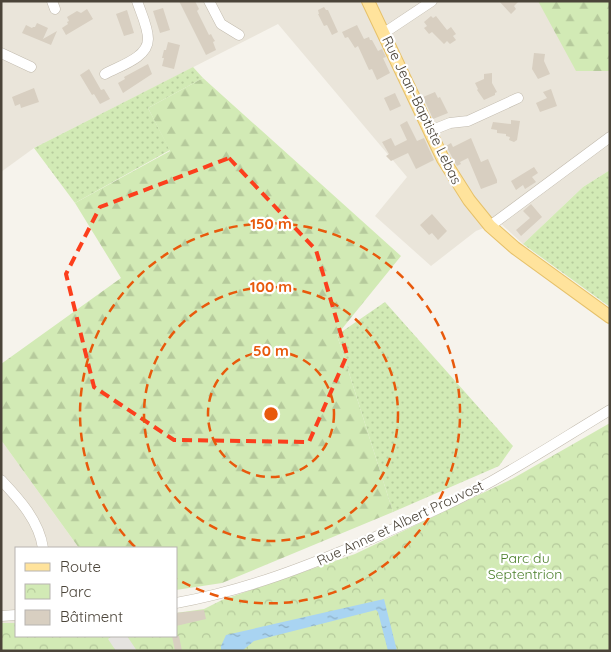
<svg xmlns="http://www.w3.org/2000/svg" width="611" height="652" font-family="Quicksand,sans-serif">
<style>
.residential{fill:#eae5da}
.grass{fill:url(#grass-dots)}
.forest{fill:url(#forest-firs)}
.park{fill:url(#park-crowns)}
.parking{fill:#e5e3e0}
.water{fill:url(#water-ripples)}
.building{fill:#d8cfc1}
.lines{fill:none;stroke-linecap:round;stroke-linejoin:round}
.minor-casing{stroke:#c2bbae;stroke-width:11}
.major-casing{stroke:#e6c16a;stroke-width:14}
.minor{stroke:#fff;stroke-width:10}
.major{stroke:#ffe39c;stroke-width:12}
.marked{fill:none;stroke:#fc3f1d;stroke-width:4;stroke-dasharray:10 6;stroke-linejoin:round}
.ring{fill:none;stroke:#e8590c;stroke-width:2.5;stroke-dasharray:9 6}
.labels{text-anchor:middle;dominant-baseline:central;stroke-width:4.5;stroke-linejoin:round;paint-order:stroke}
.street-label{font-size:14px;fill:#4b4439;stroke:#fff}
.park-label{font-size:14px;fill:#4a7f2a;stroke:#fff}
.centre{fill:#e8590c;stroke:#fff;stroke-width:2.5}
.ring-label{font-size:15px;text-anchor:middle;font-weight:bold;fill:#e8590c;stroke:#fff;stroke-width:4.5;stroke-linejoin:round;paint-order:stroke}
</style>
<defs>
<pattern id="grass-dots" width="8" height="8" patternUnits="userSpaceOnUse" patternTransform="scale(1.25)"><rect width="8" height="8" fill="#d2eab5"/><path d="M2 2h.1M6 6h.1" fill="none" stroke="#b6ca9c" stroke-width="1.8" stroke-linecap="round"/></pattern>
<pattern id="forest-firs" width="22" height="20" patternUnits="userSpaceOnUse" patternTransform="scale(1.25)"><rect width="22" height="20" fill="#d2eab5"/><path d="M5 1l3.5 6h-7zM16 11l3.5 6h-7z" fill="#b6ca9c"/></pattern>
<pattern id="park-crowns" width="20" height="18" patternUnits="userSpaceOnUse" patternTransform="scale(1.25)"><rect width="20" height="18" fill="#d2eab5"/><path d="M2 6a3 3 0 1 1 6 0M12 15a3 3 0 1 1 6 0" fill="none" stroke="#b6ca9c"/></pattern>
<pattern id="water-ripples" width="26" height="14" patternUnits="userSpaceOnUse" patternTransform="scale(1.25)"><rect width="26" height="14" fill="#a9d4f2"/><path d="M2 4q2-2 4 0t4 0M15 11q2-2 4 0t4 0" fill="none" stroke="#8caec5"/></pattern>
</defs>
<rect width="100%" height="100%" fill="#f6f3ec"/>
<path class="residential" d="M1,1H610V170L583,187L523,244L499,222L476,231L431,266L375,216L407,177L278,24L34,148L1,172Z
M1,440L79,548H16V623H1Z"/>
<path class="grass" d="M193,67L203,78L148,108L170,150L75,203L34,148Z
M610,170V307L523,244L583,187Z
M385,302L513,446L499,466L393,512L337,335Z"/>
<path class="forest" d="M538,1H610V71H576Z
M203,78L401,256L337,335L393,512L222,583L176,590V548H79L1,440V364L121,278L75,203L170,151L148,108Z"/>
<path class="park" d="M610,423V651H1V623H16V636H176V613L204,609L222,600L355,554L512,479Z"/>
<path class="parking" d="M112,636H127L137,651H116L108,639Z"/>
<path class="water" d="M384,599L397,651H388L378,612L376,610L254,641L242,651H221V646L226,635Z"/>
<path class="building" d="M179,1H195L199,9L197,11L209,35L211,34L213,38L215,41L213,42L216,50L206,55Z
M499,1H519L514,6L516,9L511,14Z
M324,7L326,10H328L338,32L332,35L327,25L324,26L318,14H319L318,10Z
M163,8L170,30L160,33L153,11Z
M87,9L93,19L66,35L62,28L68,24L67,22L69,21L67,17L77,11L81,13Z
M127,10L134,33L124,36L116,14Z
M431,16L433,18L436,16L447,30L451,27L456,34L453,36L456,40L450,44L447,41L444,44L432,32L429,34L424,28L427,26L424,22Z
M37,23L48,28L43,39L57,31L51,45L22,33L26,25L32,28L33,27H35Z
M357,25L364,39L369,37L370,40H372L378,51L382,49L386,57L383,58L390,73L377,80L372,69L369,70L358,46L355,48L348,37L345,38L342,32Z
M168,42L180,45L174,69L162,66L164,58H162L164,50H166Z
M534,53L545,54L544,61L550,74L538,79L532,69Z
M148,64L152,74L123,93L118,83L125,79L124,77Z
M89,69L101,90L104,89L110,99L100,104L94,94L92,95L80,75Z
M492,73V83L497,92L495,93V95L484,100L477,90L478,89L475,83L484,79V74Z
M34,88L39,102L21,108L20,104L15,106L12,97Z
M551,89L557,106L540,112L536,103L547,98L543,92Z
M435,92L438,98L440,97L448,113L433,119L423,97Z
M395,93L401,106L390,111L384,98Z
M511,120L520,121L517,140L514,142L509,140L510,137L506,136V134L497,133V130L491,129L493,122L511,124Z
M407,121L417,141L424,138L434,160L416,169L408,153L391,161L386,156L389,154L382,142L391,138L395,146L407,140L400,125Z
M471,138L481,162L488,159L497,180V183L481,189L468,158L460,162L461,164L457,166L446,146L451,143L453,147Z
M534,167L538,173L532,177L536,182L525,189L523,185L516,190L511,181Z
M531,204L542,217L521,236L516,230L530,218L523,211Z
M432,214L447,231L438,240L432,233L429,235L420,225Z
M204,610L206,619L176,626V613Z
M172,636H179L182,651H175Z"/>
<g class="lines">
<defs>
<path id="minor" d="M52,1L55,9
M209,1L221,24L239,35
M384,33L432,1
M1,53L31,67
M105,74C119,66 148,58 148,39C148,27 141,13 137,1
M430,131L450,123L468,121L518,98
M490,226L610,137
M1,480C20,500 39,521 43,548
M176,603C247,590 308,566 373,538C418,518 464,498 506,473C541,453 575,431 610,410
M1,616L16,615"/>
<path id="major" d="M368,1L443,159L469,200L490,226L515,248L610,317"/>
</defs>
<use href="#minor" class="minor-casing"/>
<use href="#major" class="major-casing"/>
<use href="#minor" class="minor"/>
<use href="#major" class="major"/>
</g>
<path class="marked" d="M229,158L316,250L347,355L309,442L174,440L94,387L66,274L100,207Z"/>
<g class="ring">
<circle cx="271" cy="414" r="63"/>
<circle cx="271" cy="414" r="127"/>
<path d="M135 547A190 190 0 1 1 177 579"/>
</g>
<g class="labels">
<g class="street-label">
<text transform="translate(422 110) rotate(64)">Rue Jean-Baptiste Lebas</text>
<text transform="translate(400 523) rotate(-25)">Rue Anne et Albert Prouvost</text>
</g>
<g class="park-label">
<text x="525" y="558">Parc du<tspan x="525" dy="16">Septentrion</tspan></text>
</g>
</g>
<circle cx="271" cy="414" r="8" class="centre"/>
<g class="ring-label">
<text x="271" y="229">150 m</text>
<text x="271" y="292">100 m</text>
<text x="271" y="356">50 m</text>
</g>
<rect width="611" height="652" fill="none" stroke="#4b4439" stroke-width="5"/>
<rect x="15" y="547" width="162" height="90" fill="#ffffff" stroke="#b7b4b0"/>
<rect x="25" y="563" width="25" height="8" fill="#ffe39c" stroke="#b7b4b0"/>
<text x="60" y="572" font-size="15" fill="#4b4439">Route</text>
<rect x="25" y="584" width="25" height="15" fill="url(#park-crowns)" stroke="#b7b4b0"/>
<text x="60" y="597" font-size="15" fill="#4b4439">Parc</text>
<rect x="25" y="610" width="25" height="15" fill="#d8cfc1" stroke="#b7b4b0"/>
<text x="60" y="622" font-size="15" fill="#4b4439">Bâtiment</text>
</svg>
